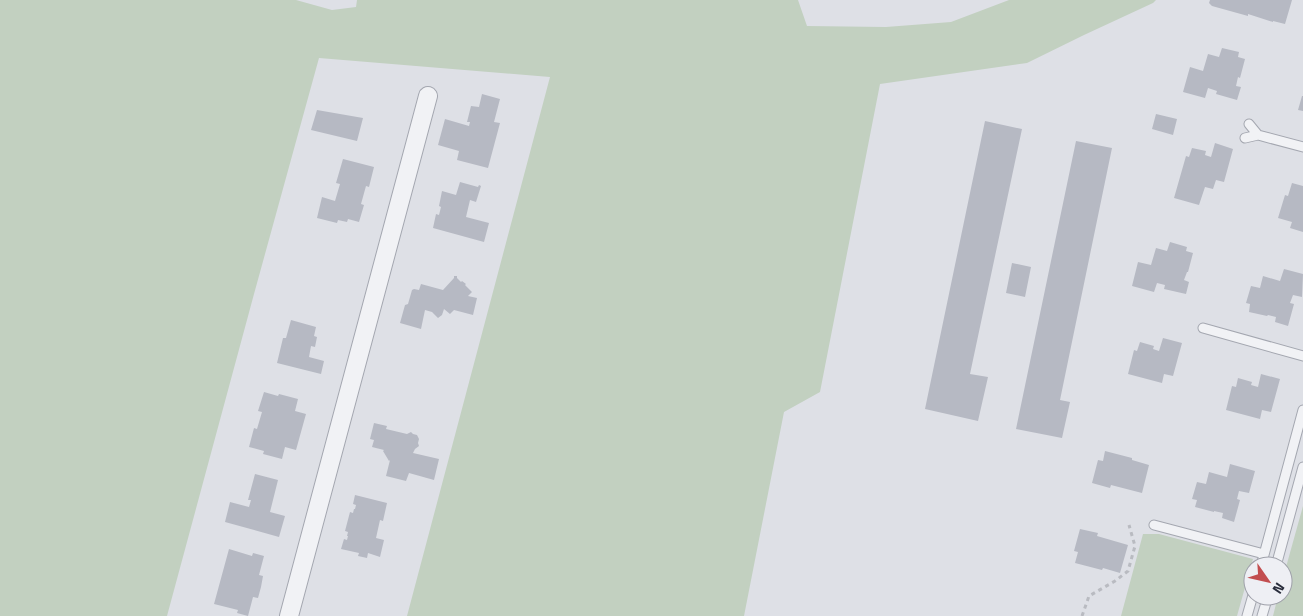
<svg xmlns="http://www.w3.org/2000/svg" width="1303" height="616" font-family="'Titillium Web',sans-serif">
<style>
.green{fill:#c2d0c0}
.building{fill:#b6b9c3}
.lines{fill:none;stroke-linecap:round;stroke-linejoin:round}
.service-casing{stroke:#a4a7b0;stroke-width:11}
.minor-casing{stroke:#a4a7b0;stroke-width:20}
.path{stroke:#b9bbc1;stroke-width:3;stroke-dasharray:4 4;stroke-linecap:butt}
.service{stroke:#f1f2f5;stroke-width:9}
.minor{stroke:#f1f2f5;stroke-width:18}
</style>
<rect width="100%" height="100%" fill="#dee0e6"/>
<path class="green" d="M0,0H296L332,10L356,7L357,0H798L807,26L886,27L951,22L1009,0H1156L1153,3L1084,35L1027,63L880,84L820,392L784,412L744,616H407L550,77L319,58L254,294L167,616H0Z
M1303,506V616H1273L1278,596H1283V578Z
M1143,534H1159L1253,559L1237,616H1121Z"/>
<path class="building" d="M1210,0H1292L1285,24L1273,21V22L1248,14V16L1212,6L1209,3Z
M1222,48L1239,52L1238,57L1245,59L1240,78L1238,77L1236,86L1241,87L1237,100L1216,94L1217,91L1208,88L1205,98L1183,92L1190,67L1203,71L1208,54L1219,57Z
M482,94L500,99L494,122L500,123L488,168L457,160L459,151L438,145L445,119L469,126L470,122H467L471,106L479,107Z
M1302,96H1303V111L1298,110Z
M317,110L363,118L357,141L311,130Z
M1156,114L1177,119L1173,135L1152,129Z
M985,121L1022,129L970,374L988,377L978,421L925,409Z
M1076,141L1112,148L1060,400L1070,402L1062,438L1016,429Z
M1215,143L1233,149L1224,182L1216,180L1213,189L1205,187L1199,205L1174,198L1186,156L1189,157L1192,148L1206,151L1205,155L1211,157Z
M343,159L374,167L369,187L366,186L361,204L364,205L359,222L348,219L347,222L338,220L337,223L317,218L322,197L335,201L340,184L336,183Z
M460,182L478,187L479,185L481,186L476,202L470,200L466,217L489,223L484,242L433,228L436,214L439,215L441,207L439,206L442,191L456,195Z
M1292,183L1303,186V232L1290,228L1292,222L1278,218L1285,195L1288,196Z
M1170,242L1187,247L1186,251L1193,253L1188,272H1187L1184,280L1189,282L1186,294L1164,289L1165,285L1157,283L1154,292L1132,286L1138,262L1151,265L1156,248L1167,251Z
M1012,263L1031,267L1025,297L1006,293Z
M1284,269L1303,274L1302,297L1293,295L1290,303L1294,304L1288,326L1275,322L1276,317L1268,315L1267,316L1249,312L1250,304L1246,303L1251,286L1260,288L1263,276L1280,281Z
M454,276H457V278L461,282L462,281L466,284L465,285L472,292L468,296L477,298L473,315L454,310L450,314L444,309L442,315L438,318L432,312L425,310L421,329L400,323L405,305L408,304L412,290L414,289L419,290L421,284L443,290L454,278Z
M291,320L316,327L314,336L317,337L315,347L311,346L309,357L324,361L321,374L277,363L283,338H286Z
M1163,338L1182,343L1173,376L1164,374L1162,383L1128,374L1134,350L1137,351L1140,342L1154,346L1153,349L1159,351Z
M1261,374L1280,379L1271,412L1262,410L1260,419L1226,410L1232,386L1236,387L1238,378L1252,382L1251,385L1258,387Z
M264,392L278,396L279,394L298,399L295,411L306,414L296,450L285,447L282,459L263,454L264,451L249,447L254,428L257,429L262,412L258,411Z
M374,423L387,426L386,429L407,434L411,432L413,434L417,435L419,439L418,443L419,446L415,449L413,453L439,459L434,480L409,473L406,481L386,476L390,460L389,461L383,451L384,450L372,447L374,440L370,439Z
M1105,451L1132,458V460L1149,465L1142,493L1111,485L1110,488L1092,483L1098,460L1103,461Z
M1230,464L1255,471L1249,493L1239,491L1237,499L1240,500L1234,522L1222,518L1223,513L1214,511V512L1195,507L1197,500L1192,499L1197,482L1206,484L1209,472L1227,477Z
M255,474L278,480L270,512L285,516L279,537L225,522L230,502L249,507L251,500H248Z
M355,495L387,503L383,521L380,520L376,538L384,540L380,557L368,553L367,558L358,556L359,553L341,549L344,539L347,540L348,536H347L348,532L345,531L350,512L353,513L354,509H355L356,505L353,504Z
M1080,529L1098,533L1097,536L1128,545L1120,573L1103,568L1102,570L1075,563L1078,552L1074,551Z
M229,549L252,556L253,553L264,556L259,575L263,576L261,587L258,598L253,597L248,616L237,613L238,610L214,604Z"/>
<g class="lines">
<defs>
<path id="service" d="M1249,124L1258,135
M1245,138L1258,135L1303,147
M1203,328L1303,356
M1154,525L1264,554
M1261,566L1303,410
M1276,566L1303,467
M1247,616L1253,595
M1262,616L1268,596"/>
<path id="minor" d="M289,616L428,96"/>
</defs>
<use href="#service" class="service-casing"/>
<use href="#minor" class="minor-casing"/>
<path class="path" d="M1082,616L1089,596L1115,581L1128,571L1135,546L1129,525"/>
<use href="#service" class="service"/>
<use href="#minor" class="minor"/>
</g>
<g transform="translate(1268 581) rotate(124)"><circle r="24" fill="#eeeff4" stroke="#9fa1aa"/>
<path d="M0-4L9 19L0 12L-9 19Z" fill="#c24d4f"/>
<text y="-8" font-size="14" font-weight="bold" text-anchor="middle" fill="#292d3c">N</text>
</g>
</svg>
